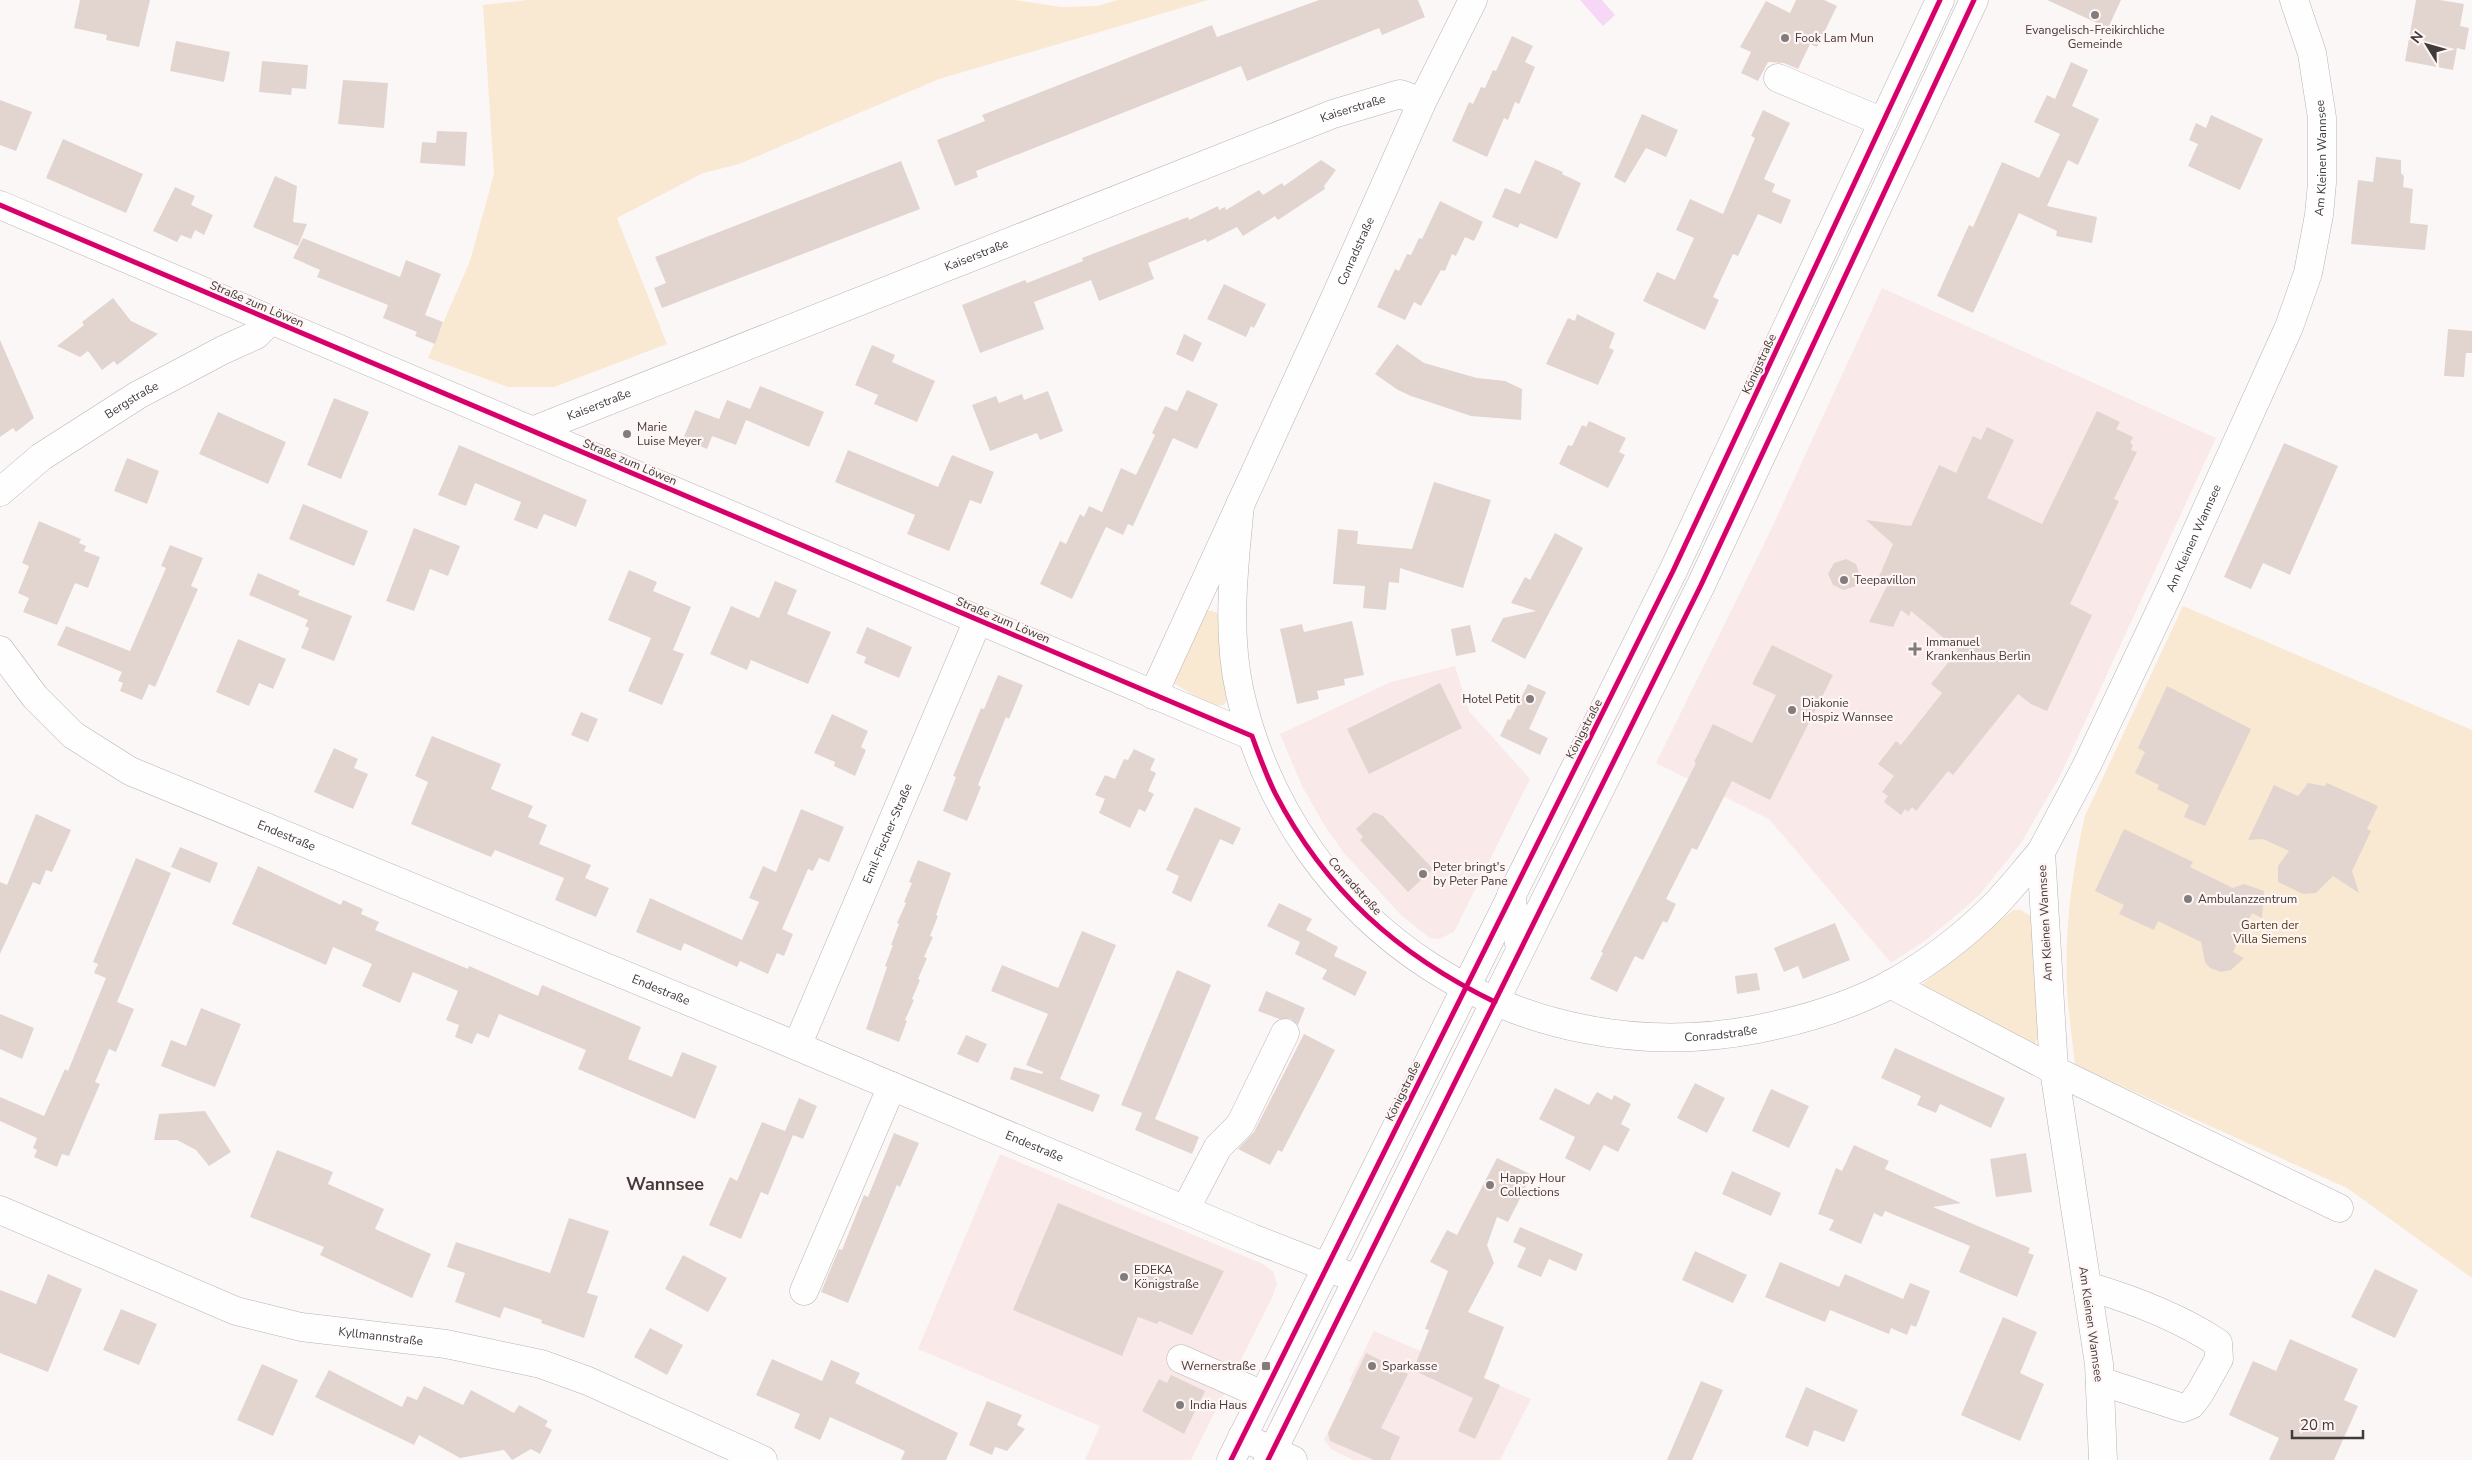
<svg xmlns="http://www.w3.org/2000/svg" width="2472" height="1460" font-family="'Nunito Sans',sans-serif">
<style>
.built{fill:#f9e9e8}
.green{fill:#f9e8d2}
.water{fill:#f6d8f6}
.building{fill:#e2d5d0}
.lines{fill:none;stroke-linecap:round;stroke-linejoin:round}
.minor-casing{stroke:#b8b3b3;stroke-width:29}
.major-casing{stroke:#b8b3b3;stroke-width:29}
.minor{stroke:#fffefe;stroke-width:28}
.major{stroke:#fffefe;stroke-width:28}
.cycleway-casing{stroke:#fff5f4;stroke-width:8}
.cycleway{stroke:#d6006c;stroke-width:5}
.poi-dot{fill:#827d7c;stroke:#fff5f4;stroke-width:2}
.labels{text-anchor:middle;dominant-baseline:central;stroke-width:4.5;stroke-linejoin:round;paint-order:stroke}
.poi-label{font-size:12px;fill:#413b3a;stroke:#fff5f4;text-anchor:start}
.street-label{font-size:12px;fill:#413b3a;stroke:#fff5f4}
.park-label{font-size:12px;fill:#533e18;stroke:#fff5f4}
.district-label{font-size:18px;font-weight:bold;fill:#413b3a;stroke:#fff5f4}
</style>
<rect width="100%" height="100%" fill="#fcf7f7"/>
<path class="built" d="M1882,288L2216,438L2060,776L2021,843L1979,895L1965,908L1926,940L1891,963L1769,819L1656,763L1768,536Z
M1455,666L1469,711L1530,779L1454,932L1439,939L1430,938L1402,916L1343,852L1323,823L1302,786L1280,734L1391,682Z
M1000,1154L1263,1264L1273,1272L1277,1283L1273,1296L1191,1460H1085L1100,1426L918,1349Z
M1374,1331L1531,1399L1500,1460H1353L1331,1449L1324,1440L1352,1383L1349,1381Z"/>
<path class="green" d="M527,0H1015L1061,7L1097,6L1118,0H1208L939,79L739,164L703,173L617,218L667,344L554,387H508L428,358L470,261L494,174L483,5Z
M2183,606L2472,730V1278L2347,1188L2075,1065C2073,1044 2070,1024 2068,1003C2063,941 2071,876 2085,816Z
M1202,609L1216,612L1220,619L1230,694L1224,705L1212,706L1170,681Z
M2013,910H2021L2032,917L2040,1035L2033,1046L1920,986Z"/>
<path class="water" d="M1580,0H1602L1615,15L1603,26Z"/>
<path class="building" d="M80,0H150L139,47L106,40L107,35L74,28Z
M1319,0H1418L1425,17L1382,35L1379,28L1247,81L1241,66L976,171L978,177L955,186L937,140L985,121L982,115L1212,25L1217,37Z
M1796,0H1824L1837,6L1817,47L1810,44L1798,69L1784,63L1768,62L1758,81L1741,73L1751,52L1740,47L1766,1L1790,13Z
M2047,0H2121L2108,28Z
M2416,0H2440L2464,4L2460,26L2469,28L2465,50L2457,48L2453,70L2405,61Z
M1512,36L1533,46L1525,62L1535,67L1519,104L1515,102L1508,120L1504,118L1487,157L1452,141L1469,102L1473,104L1481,87L1485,88L1493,70L1496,71Z
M176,41L230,52L224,82L170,71Z
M262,61L308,65L306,89L292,88L291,95L259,92Z
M2071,62L2088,70L2072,106L2099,119L2078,165L2068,160L2047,206L2097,217L2092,243L2056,236L2057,231L2019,213L1973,313L1937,296L1969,225L1973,227L2002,162L2039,178L2060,134L2034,122L2047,95L2055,99Z
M343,80L388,83L384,128L338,124Z
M0,100L32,112L16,151L0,145Z
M1763,110L1790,123L1764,179L1775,184L1772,192L1791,200L1781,224L1758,214L1738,256L1733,254L1713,297L1719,300L1705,330L1643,301L1657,272L1675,280L1694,238L1676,230L1690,199L1723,214L1755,138L1751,136Z
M1642,114L1678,130L1666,157L1646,148L1625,183L1614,177Z
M2211,115L2263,139L2240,190L2188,166L2198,144L2189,140L2196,123L2206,128Z
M437,131L467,132L465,166L420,163L422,142L436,143Z
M63,139L143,174L126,213L46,178Z
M2376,157L2401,160V173L2404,176L2403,187L2413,189L2410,223L2428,225L2425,250L2351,244L2358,180L2373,182Z
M1321,160L1336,170L1324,186L1325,189L1278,220L1275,216L1243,236L1237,227L1207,242L1206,239L1148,263L1154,279L1099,301L1091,280L1034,302L1044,329L980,353L962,305L1025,280L1027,283L1083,261L1082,258L1188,217L1189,220L1218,206L1219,210L1225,207L1226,210L1259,190L1263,195L1282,183L1284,186Z
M1535,160L1563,172L1562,174L1581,183L1557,239L1520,223L1518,228L1492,217L1505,188L1520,194Z
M901,161L920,209L662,308L654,288L666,283L655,257Z
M275,176L297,186L293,222L307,224L298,246L253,227Z
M175,187L195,196L191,205L213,215L204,235L195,230L191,239L181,235L177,242L153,231Z
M1440,201L1483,222L1474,241L1465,237L1456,256L1452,254L1445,271L1441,270L1421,306L1414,302L1405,320L1377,307L1395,269L1399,271L1407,254L1411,255L1419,238L1422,239Z
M303,238L400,277L406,260L441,274L425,315L443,322L435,344L415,336L417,332L383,318L388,305L317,277L320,270L293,258Z
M1224,284L1266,304L1254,328L1251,326L1246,337L1207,319Z
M113,298L131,321L158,334L117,365L114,361L102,370L88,351L80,357L57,346L84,325L82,322Z
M1577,314L1615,333L1609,348L1614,350L1598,385L1546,364L1568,318L1575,321Z
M2448,329L2472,331V353H2466L2464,377L2444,376Z
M1184,334L1202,343L1193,362L1176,354Z
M0,340L34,418L16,432L13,428L0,437Z
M1397,344L1424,363L1477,378L1505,381L1522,389L1521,420L1471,416L1411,396L1398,390L1375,374Z
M872,345L895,355L892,362L935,381L917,422L874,404L878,395L855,385Z
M760,386L824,412L809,447L746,420L736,445L712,436L727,400L750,409Z
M1187,390L1218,404L1197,449L1173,438L1133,526L1128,524L1123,535L1106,527L1072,599L1040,584L1060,541L1066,544L1080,514L1084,517L1089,506L1102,512L1121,468L1136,475L1155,435L1152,433L1165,406L1177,411Z
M1048,391L1063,431L1040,440L1037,433L990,451L972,405L996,396L999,403L1022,394L1024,400Z
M334,398L369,412L341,479L307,465Z
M695,410L719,419L707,449L683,439Z
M2097,411L2120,422L2116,429L2133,437L2130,443L2133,445L2131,450L2137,452L2114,499L2119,501L2070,604L2092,615L2047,711L2031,704L2018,694L1953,775L1948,771L1916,811L1912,807L1908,812L1905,809L1901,815L1884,802L1888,796L1882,792L1894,776L1878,764L1896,741L1901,745L1942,693L1931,684L1958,650L1911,611L1909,616L1901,610L1893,627L1869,622L1893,574L1878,579L1893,544L1866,520L1911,526L1939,465L1956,473L1973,436L1981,440L1987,427L2014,440L1987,498L2042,524Z
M218,412L286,442L268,484L199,454Z
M1589,421L1626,438L1619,452L1625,455L1608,488L1559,464L1568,445L1572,446L1582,425L1586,427Z
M2284,443L2338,466L2290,575L2263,563L2251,589L2224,577Z
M459,445L587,500L576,527L544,514L537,529L514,520L521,502L475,483L466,506L438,495Z
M848,450L938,487L952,455L994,472L981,504L970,500L949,551L907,534L915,515L835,482Z
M127,458L159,471L147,504L114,491Z
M1434,482L1491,500L1463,588L1400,568L1399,583L1389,582L1386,610L1363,608L1365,586L1333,584L1338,529L1358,531L1357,544L1412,549Z
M303,504L368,531L354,566L289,539Z
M39,521L81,539L79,543L86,546L84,551L100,557L88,588L75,583L57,625L23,612L29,598L18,593L29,566L22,563Z
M414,528L460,546L448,576L430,569L414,611L386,601Z
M1555,533L1583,548L1525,659L1491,641L1503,618L1536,611L1511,603L1525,577L1530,580Z
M170,545L203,558L191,586L198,589L155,687L149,684L142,700L120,691L123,683L118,681L122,672L57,645L66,626L130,651L166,568L161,566Z
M1846,559L1856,564L1863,584L1843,590L1833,585L1828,574L1834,563Z
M629,570L657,582L653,591L691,607L673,650L684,654L662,705L628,691L651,638L608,620Z
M258,573L300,591L298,595L352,616L334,661L301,648L309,628L305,626L308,620L249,595Z
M775,581L797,590L787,614L831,632L808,684L751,660L747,670L710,654L731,606L759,618Z
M1352,621L1364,675L1344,679L1345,685L1317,691L1319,699L1297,704L1280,629L1302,624L1304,632Z
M1470,625L1476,652L1456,656L1451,629Z
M867,627L912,647L899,678L864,663L866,657L856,653Z
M238,639L286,659L273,689L259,683L249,706L216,692Z
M1772,645L1833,675L1770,800L1732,781L1697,850L1692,848L1666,899L1676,904L1667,923L1663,921L1643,960L1635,956L1617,992L1590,979L1603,953L1601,952L1696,763L1694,762L1713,724L1752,743L1776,695L1752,684Z
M998,675L1023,685L1009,719L1006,717L978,785L981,787L967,821L943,811L956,777L953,776L981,708L984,709Z
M1440,683L1462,728L1369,774L1347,729Z
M1528,684L1546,692L1529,729L1548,738L1540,755L1500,736L1508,719L1510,720Z
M2167,686L2251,729L2205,826L2184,817L2189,805L2157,789L2159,785L2135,773L2145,752L2138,748Z
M581,712L598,719L588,742L571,735Z
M832,714L868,731L861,747L866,750L855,776L834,766L835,762L814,753Z
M432,736L501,764L491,789L533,806L528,817L547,825L539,844L591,865L585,878L609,888L596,917L555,900L564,878L495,850L491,857L411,824L428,782L415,776Z
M334,748L358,759L354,768L368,774L353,809L314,792Z
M1134,749L1155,759L1150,770L1156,773L1148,791L1154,794L1145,812L1139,809L1130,828L1099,813L1105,799L1095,795L1105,775L1115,779L1124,759L1128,760Z
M2308,783L2325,786L2327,783L2378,806L2367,829L2371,831L2352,871L2359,893L2333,876L2316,893L2303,894L2278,882V866L2289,851L2263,839L2248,840L2274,785L2298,796Z
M1195,807L1241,828L1233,845L1220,839L1191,902L1172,893L1179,876L1166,870Z
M801,809L844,827L829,862L819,858L813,871L808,869L782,929L793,934L784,956L777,953L768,974L740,961L737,967L684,943L681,951L636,932L650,898L742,940L759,902L749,898L763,866L776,872Z
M1374,812L1383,816L1433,869L1408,892L1360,840L1363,837L1356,829Z
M36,814L71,830L52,872L46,870L40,885L33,882L0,954V882L7,885Z
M2124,829L2193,862L2190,867L2233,888L2244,884L2264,891L2262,918L2252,913L2233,952L2244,958L2231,970L2221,972L2210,968L2205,962L2201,942L2158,921L2154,930L2119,914L2124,905L2095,891Z
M180,847L218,863L210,883L171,867Z
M136,858L171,873L117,1002L134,1009L116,1052L109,1049L95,1082L100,1084L69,1156L62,1154L57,1167L34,1157L37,1150L33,1148L37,1138L0,1121V1097L44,1116L65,1069L68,1071L106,978L94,973L98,964L93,962Z
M918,860L951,873L936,915L938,916L930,936L933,937L924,957L927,958L918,979L920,980L912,999L914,1000L905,1020L907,1021L899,1042L866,1029L887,967L885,966L893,945H891L899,924L897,923L906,903L904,902L912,883L909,882Z
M258,866L341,905L343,900L363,909L361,914L379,922L375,930L468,969L469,966L538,996L542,985L641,1027L628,1059L672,1077L682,1052L717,1066L695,1119L578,1069L586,1050L499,1014L489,1038L477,1033L472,1044L455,1037L459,1025L446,1020L458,991L413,972L400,1003L362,986L372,964L333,947L326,965L232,924Z
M1279,903L1312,919L1306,930L1338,947L1334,956L1367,972L1355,996L1322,979L1327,970L1295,954L1300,942L1267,926Z
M1835,923L1850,960L1803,979L1798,966L1784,972L1774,948Z
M1082,931L1116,945L1060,1079L1100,1095L1093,1112L1010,1079L1014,1067L1042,1074L1043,1072L1026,1065L1048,1014L991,991L1002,965L1058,988Z
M1177,970L1211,985L1155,1119L1199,1137L1192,1154L1135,1130L1142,1113L1121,1105Z
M1757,973L1760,990L1737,994L1735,976Z
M1266,991L1305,1008L1298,1025L1291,1019H1279L1258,1011Z
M201,1008L241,1024L215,1087L161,1066L171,1040L186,1046Z
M0,1014L34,1028L22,1059L0,1049Z
M1304,1034L1335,1050L1282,1152L1278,1150L1270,1165L1238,1149L1254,1132Z
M966,1035L987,1044L978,1063L957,1054Z
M1895,1048L2005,1098L1991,1128L1940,1104L1936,1113L1917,1105L1921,1096L1881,1078Z
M1695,1083L1725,1098L1707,1133L1677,1118Z
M1555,1088L1589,1105L1597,1092L1612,1100L1614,1095L1631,1104L1621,1124L1630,1129L1618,1152L1604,1145L1590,1171L1565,1158L1575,1137L1539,1119Z
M1771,1089L1809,1106L1789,1148L1752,1131Z
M799,1098L817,1106L803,1139L793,1135L768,1195L761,1192L741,1239L709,1225L730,1177L737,1181L762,1122L785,1131Z
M205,1111L231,1152L209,1166L196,1150L177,1140H154L159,1114Z
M894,1133L919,1143L900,1187L897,1185L848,1303L821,1292L839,1249L842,1250L864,1195L868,1197Z
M1854,1145L1889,1161L1885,1169L1961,1203L1933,1207L2030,1248L2028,1253L2034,1255L2017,1297L1959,1272L1970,1246L1885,1211L1882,1217L1874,1213L1861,1244L1829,1230L1834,1220L1818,1214L1836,1168L1842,1171Z
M277,1150L333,1172L328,1184L384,1209L375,1229L431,1254L412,1298L320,1255L324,1247L250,1217Z
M2026,1153L2032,1192L1996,1197L1990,1159Z
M1497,1158L1532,1175L1508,1222L1497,1217L1487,1245L1494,1263L1468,1312L1504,1327L1484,1378L1500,1385L1475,1439L1458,1431L1473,1398L1413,1370L1429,1330L1425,1329L1448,1271L1430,1262L1447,1230L1457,1235Z
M1732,1171L1781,1193L1771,1216L1722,1194Z
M1058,1203L1224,1271L1192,1335L1159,1321L1157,1324L1138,1317L1122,1356L1013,1310Z
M569,1218L609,1231L587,1293L598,1296L584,1338L541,1323L542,1320L504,1307L500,1318L455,1302L465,1273L447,1267L456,1242L550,1273Z
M1520,1227L1583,1254L1576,1271L1549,1259L1541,1277L1517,1267L1526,1248L1513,1242Z
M1695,1251L1747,1275L1733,1303L1682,1280Z
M683,1255L727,1278L708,1312L665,1289Z
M1780,1262L1839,1287L1845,1274L1903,1299L1910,1283L1930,1291L1916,1327L1911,1325L1907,1335L1891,1328L1889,1334L1830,1310L1825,1322L1765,1297Z
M2375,1269L2418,1290L2395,1338L2351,1317Z
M48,1274L82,1289L48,1372L0,1353V1290L36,1304Z
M121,1309L157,1324L139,1365L103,1350Z
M2003,1317L2037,1332L2020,1373L2044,1384L2020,1441L1961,1415Z
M650,1328L683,1345L667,1375L634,1357Z
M2290,1339L2358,1369L2344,1400L2358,1406L2334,1460H2269L2279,1438L2229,1415L2253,1361L2276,1371Z
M1366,1353L1408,1374L1381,1428L1400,1437L1390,1460H1374L1330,1441L1328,1433Z
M772,1359L822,1381L831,1360L860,1373L855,1383L958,1433L946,1460H901L905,1451L830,1417L820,1440L794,1428L800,1414L756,1395Z
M262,1364L298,1380L273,1436L237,1420Z
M329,1370L402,1407L407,1396L417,1400L424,1386L463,1405L471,1390L514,1413L519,1405L548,1421L545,1426L552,1430L540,1454L531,1449L512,1460L504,1450L460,1458L419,1435L414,1445L315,1397Z
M1171,1375L1205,1391L1184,1434L1142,1411L1159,1379L1167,1383Z
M1701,1381L1723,1390L1692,1460H1667Z
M1806,1387L1858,1410L1844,1442L1814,1430L1808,1447L1785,1437Z
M987,1401L1022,1415L1017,1425L1025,1429L1007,1451L995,1447L992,1455L969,1445Z"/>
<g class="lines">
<defs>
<g id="minor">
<path d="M1778,78L1883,122"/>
<path d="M0,205L1252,736"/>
<path id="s1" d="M532,431L1333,114L1400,94L1422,102"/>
<path id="s2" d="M0,492L41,457L138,395L223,350L256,335L270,321"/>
<path id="s3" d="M1240,505C1234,567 1226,631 1240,693C1294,929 1521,1075 1758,1029C1803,1020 1850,1006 1891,984C1927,964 1964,936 1993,907C2010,890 2025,870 2041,852"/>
<path id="s4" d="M0,650L35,697L73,735L130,771L780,1039L1252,1238L1357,1279"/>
<path id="s5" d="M1153,695L1334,300L1422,102L1473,0"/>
<path d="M1511,895L1520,949"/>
<path d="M1890,984L2054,1070L2339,1208"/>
<path id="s6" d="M797,1046L978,620"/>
<path id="s7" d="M0,1210L236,1311L301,1327L446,1344L541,1364L588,1381L763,1460"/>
<path d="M1185,1210L1218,1147L1240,1125L1285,1033"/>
<path d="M2087,1286C2131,1299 2179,1317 2218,1343L2219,1359L2200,1393L2191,1405L2183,1408L2100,1381"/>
<path d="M804,1291L892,1086"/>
<path d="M1181,1359L1263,1395"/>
<path d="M1242,1437L1293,1460"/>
<path id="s8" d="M2103,1460L2099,1364L2054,1070L2041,852L2087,765L2171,588L2289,327L2308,273L2319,215L2322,183V118L2312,53L2294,0"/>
</g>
<path id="major" d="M1231,1460L1673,571L1940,0
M1268,1460L1701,585L1974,0"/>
</defs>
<use href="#minor" class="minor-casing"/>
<use href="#major" class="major-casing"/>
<use href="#minor" class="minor"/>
<use href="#major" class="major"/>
<defs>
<path id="cycleway" d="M0,205L1252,736C1259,755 1266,775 1275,793C1325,890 1398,955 1495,1002
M1231,1460L1673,571L1940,0
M1268,1460L1701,585L1974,0"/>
</defs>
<use href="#cycleway" class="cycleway-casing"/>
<use href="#cycleway" class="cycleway"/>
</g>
<g class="poi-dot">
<circle cx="2095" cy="15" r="5"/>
<circle cx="1785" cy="38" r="5"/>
<circle cx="627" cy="434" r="5"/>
<circle cx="1844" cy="580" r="5"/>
<path d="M1912.5 641.5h5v5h5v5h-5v5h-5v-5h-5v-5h5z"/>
<circle cx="1530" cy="699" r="5"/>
<circle cx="1792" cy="710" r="5"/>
<circle cx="1423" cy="874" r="5"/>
<circle cx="2188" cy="899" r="5"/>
<circle cx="1490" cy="1185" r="5"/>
<circle cx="1124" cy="1277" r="5"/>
<rect x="1261" y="1361" width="10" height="10" rx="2.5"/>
<circle cx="1372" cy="1366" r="5"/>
<circle cx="1180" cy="1405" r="5"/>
</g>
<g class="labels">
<g class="poi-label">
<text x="2095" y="30" text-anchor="middle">Evangelisch-Freikirchliche<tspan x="2095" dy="14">Gemeinde</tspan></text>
<text x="1795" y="38">Fook Lam Mun</text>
<text x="637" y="427">Marie<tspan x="637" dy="14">Luise Meyer</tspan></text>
<text x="1854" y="580">Teepavillon</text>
<text x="1926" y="642">Immanuel<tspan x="1926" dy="14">Krankenhaus Berlin</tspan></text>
<text x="1520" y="699" text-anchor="end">Hotel Petit</text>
<text x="1802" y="703">Diakonie<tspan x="1802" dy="14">Hospiz Wannsee</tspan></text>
<text x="1433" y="867">Peter bringt's<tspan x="1433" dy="14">by Peter Pane</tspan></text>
<text x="2198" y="899">Ambulanzzentrum</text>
<text x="1500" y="1178">Happy Hour<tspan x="1500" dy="14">Collections</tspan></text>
<text x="1134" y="1270">EDEKA<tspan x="1134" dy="14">Königstraße</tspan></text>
<text x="1256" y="1366" text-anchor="end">Wernerstraße</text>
<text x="1382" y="1366">Sparkasse</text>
<text x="1190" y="1405">India Haus</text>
</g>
<g class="street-label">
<text stroke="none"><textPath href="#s1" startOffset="882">Kaiserstraße</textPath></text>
<text stroke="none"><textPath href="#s8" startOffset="1366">Am Kleinen Wannsee</textPath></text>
<text stroke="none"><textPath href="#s5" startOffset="488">Conradstraße</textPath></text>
<text stroke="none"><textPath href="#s1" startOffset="478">Kaiserstraße</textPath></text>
<text transform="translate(257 304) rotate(23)">Straße zum Löwen</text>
<text transform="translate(1759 364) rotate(-65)">Königstraße</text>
<text stroke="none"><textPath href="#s2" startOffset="161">Bergstraße</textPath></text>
<text stroke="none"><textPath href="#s1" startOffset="72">Kaiserstraße</textPath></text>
<text transform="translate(630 462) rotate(23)">Straße zum Löwen</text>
<text stroke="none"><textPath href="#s8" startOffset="961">Am Kleinen Wannsee</textPath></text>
<text transform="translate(1003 620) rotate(23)">Straße zum Löwen</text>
<text transform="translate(1584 729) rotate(-63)">Königstraße</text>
<text stroke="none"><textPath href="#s6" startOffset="231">Emil-Fischer-Straße</textPath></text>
<text stroke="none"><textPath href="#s4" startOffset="349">Endestraße</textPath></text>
<text transform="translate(1355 886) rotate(48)">Conradstraße</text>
<text transform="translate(2045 923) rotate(-93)">Am Kleinen Wannsee</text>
<text stroke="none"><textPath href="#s4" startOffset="754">Endestraße</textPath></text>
<text stroke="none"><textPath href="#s3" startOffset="835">Conradstraße</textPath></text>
<text transform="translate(1403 1091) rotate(-64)">Königstraße</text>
<text stroke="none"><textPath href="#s4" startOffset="1159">Endestraße</textPath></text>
<text transform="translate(2091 1324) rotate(82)">Am Kleinen Wannsee</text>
<text stroke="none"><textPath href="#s7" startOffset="404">Kyllmannstraße</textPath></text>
</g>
<g class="park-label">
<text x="2270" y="925">Garten der<tspan x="2270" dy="14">Villa Siemens</tspan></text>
</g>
<g class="district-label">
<text x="665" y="1184">Wannsee</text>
</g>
</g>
<g transform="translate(2427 45) rotate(307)" stroke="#fff5f4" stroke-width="4" paint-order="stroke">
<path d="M0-4L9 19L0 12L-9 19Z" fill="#413b3a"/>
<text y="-8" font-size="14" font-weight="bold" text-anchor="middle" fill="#413b3a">N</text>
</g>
<path d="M2292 1430v8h71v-8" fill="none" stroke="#413b3a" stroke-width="2.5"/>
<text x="2300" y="1430" font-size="15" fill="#413b3a" stroke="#fff5f4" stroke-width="4" paint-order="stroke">20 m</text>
</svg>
